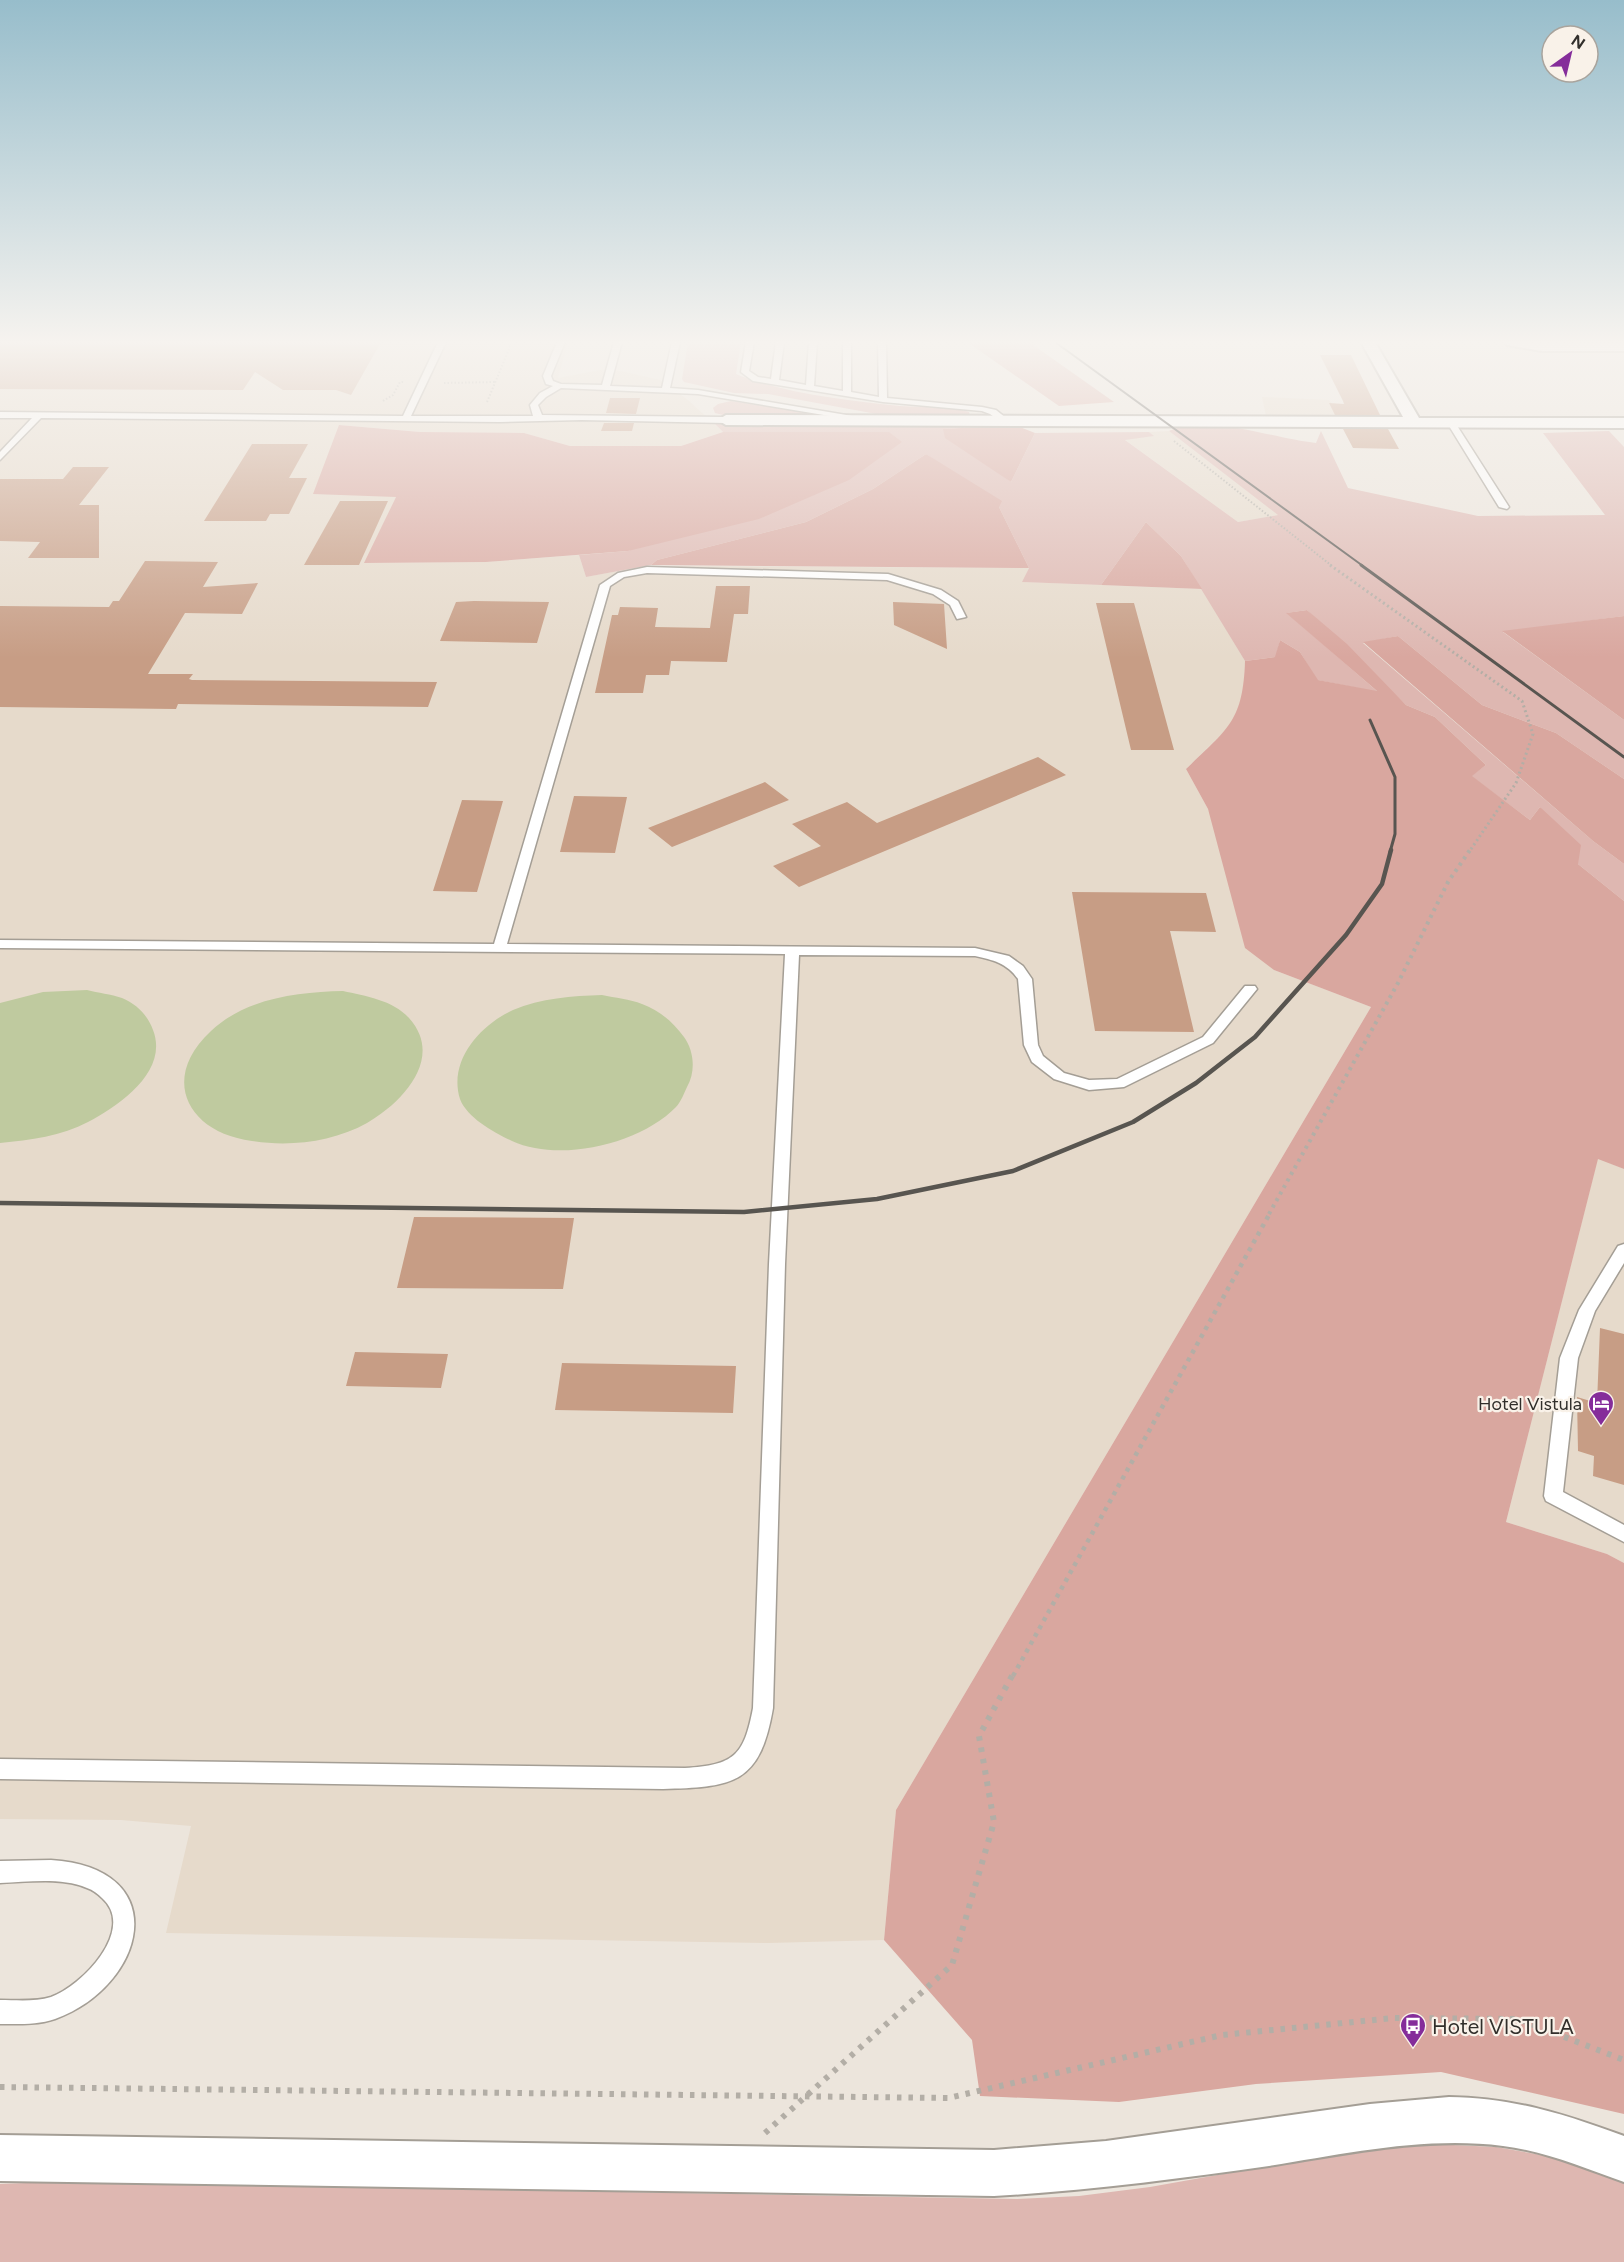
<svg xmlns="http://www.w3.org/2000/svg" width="1624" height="2262" font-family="Figtree,sans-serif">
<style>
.built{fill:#e6dacb}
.green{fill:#deb7b1}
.forest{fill:#d9a79f}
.water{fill:#bfca9f}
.building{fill:#c79d85}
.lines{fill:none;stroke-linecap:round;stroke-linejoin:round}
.service-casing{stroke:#a49e95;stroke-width:3}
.minor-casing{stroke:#a49e95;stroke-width:4}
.path-far4{stroke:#b3aea6;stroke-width:2;stroke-dasharray:1.5 2;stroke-linecap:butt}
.path-far3{stroke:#b3aea6;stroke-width:3;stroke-dasharray:2 3;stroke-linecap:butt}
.path-far2{stroke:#b3aea6;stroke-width:4;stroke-dasharray:3 4.5;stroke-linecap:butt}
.path-far1{stroke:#b3aea6;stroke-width:4.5;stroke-dasharray:4 5;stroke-linecap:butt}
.path{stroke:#b3aea6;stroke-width:6;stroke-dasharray:4.5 7;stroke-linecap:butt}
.service{fill:#fff;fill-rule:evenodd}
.minor{fill:#fff;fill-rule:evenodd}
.rail-far2{stroke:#585550;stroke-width:2}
.rail-far1{stroke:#585550;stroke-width:3}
.rail{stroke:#585550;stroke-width:4.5}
.labels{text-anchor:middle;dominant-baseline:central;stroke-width:4.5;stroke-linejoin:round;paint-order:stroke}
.poi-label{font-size:18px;fill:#312f2b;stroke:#f9f2e9;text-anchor:end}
.near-poi-label{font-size:21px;fill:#312f2b;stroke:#f9f2e9;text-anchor:start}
</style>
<rect width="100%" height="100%" fill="#ece5dc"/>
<path class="built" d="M0,342H568L558,378L600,370L621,371L660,380L688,400L723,432L681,446H570L524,433L420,432L339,425L396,497L365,563L486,562L579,555L586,577L644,566L1029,568L1023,582L1202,589L1245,661L1244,693L1232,724L1186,769L1208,809L1274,970L1371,1007L896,1810L884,1940L769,1943L166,1933L191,1826L121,1820L0,1819Z
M1262,397L1329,400L1342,417L1266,416Z
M1169,431L1279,515L1238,522L1124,439L1153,436L1149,432Z
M1598,1158L1624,1169V1563L1607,1554L1506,1522Z"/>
<path class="green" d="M688,342H741L736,374C786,394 846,400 900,406C922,408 947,405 969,412L970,416L882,415L768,394L734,393L684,382L682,379Z
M731,401L822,415L731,417L715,413L713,408L718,404Z
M715,424L1015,425L944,429L1011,482L1035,433L1149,432L1154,436L1125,440L1238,522L1278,515L1169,431C1206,413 1275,439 1316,443L1321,431L1348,488L1478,516L1605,515L1543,433L1609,431L1624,447V616L1503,632L1624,720V779L1556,733L1482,705L1398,636L1363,643L1593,841L1624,864V901L1578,864L1540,807L1530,820L1471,776L1486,765L1435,717L1406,705L1307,610L1287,613L1378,692L1317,680L1300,652L1280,640L1276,657L1245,661L1181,556L1146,522L1101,585L1022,582L1029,568L999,507L926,454L873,489L806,522L657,560L651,565L586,577L579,555L628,551L889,432H723Z
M1432,2144L1496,2147L1558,2158L1624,2181V2262H0V2184L53,2182L1017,2199L1079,2196L1150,2187L1364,2149Z"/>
<path class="forest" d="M967,342H1029L1114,402L1059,406Z
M339,425L420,432L524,433L570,446H681L723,432H889L902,442L849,480L759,519L628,551L486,562L364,563L396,497L313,494Z
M1015,425L1035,433L1011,482L945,438L943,429Z
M926,454L1002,501L999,507L1029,568L651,565L657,560L806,522L873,489Z
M1146,522L1181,556L1202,589L1101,585Z
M1307,610L1347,644L1406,705L1435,717L1486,765L1472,776L1530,820L1540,807L1581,845L1578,864L1624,901V1169L1598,1159L1506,1522L1607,1554L1624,1563V2114L1441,2072L1256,2084L1119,2102L980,2096L972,2040L884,1940L896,1810L1371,1007L1274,970L1245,948L1208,809L1186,769C1228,728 1243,722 1245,661L1275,657L1280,640L1300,652L1318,680L1377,691L1286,613Z
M1624,616V720L1502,631Z
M1398,636L1482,705L1556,733L1624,779V864L1593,841L1363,642Z"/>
<path class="water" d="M87,990C98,993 111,994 122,998C137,1004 148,1016 153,1030C169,1071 120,1105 88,1122C62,1136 30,1140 0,1143V1003L43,992Z
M343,991C365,996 393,1000 409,1018C445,1058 402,1103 367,1123C333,1142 290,1147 252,1141C188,1133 159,1079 211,1031C246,998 298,992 343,991Z
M602,995C615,998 630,999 642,1004C659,1010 673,1022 684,1037C694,1051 696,1071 687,1087C684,1093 681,1102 676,1107C640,1144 560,1163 512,1141C495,1133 467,1118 460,1099C448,1061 480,1025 513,1010C541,998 572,996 602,995Z"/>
<path class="building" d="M0,342H381L351,395L336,390H283L255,372L243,390L0,389Z
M1320,355H1351L1380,415H1335L1329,403L1344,404L1343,401Z
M610,398H640L636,414L606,413Z
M604,423H634L632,431H601Z
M1343,429H1388L1399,449L1353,448Z
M252,444H308L289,478H307L289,514H270L266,521H204Z
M73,467H109L79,505H99V558H28L40,542L0,541V479H63Z
M340,501H388L359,565H304Z
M145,561L218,562L203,587L258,583L242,614L185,613L148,674H193L189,679L192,680L437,682L428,707L178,704L176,709L0,707V606L109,607L113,601H119Z
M716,586H750L748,614H734L727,662L671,661L669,675H646L643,693H595L612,615H618L620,607L658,608L655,627L710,628Z
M474,601L549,602L537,643L440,641L456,602Z
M893,602L944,604L947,649L894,625Z
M1096,603H1134L1174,750H1131Z
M1038,757L1066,775L799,887L773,866L821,846L792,824L847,802L877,823Z
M765,782L789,800L672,847L648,828Z
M574,796L627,797L615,853L560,852Z
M462,800L503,801L477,892L433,891Z
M1072,892L1206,893L1216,932L1170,931L1194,1032L1095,1031Z
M414,1217L574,1218L563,1289L397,1288Z
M1600,1328L1624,1334V1485L1593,1476L1594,1456L1578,1451L1577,1397L1597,1403Z
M355,1352L448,1354L441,1388L346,1386Z
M562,1363L736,1366L733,1413L555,1410Z"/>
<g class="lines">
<defs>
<path id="service" d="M438,342H446L411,416H533L530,405L540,393L553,386L546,384L543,376L557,342H565L551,376L553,381L561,384L602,385L614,342H622L610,386L662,388L672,342H680L670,388L698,390L870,419L866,422L698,394L561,388L546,397L538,405L542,415L726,417L730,420L726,423L582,420L500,422L41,418L0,460V452L32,418H0V412L403,416Z
M746,342H754L749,371L758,377L771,379L776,342H784L779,380L806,385L809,342H817L814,386L843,391V342H851V392L879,397L878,342H886L887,398L982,407L996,410L1011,422L1004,424L990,414L982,411L883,402L753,381L741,372Z
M1447,419L1454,421L1509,507L1507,509L1499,507L1446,421Z
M647,567L888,574L941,590L958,601L966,617L957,619L950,605L933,594L887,580L647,573L624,577L610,586L507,944L975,948L1009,956L1023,966L1032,979L1038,1045L1043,1056L1064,1073L1089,1080L1117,1079L1203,1037L1245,986H1255L1257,989L1213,1043L1124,1087L1089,1090L1054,1079L1032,1062L1024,1045L1018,979C1007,963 993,960 975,956L799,955L785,1264L773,1708C760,1784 734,1787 663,1789L0,1779V1759L685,1768C734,1765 744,1756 753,1708L769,1264L785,954L0,948V940L494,944L600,585L618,573Z
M1624,1244V1263L1595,1311L1578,1358L1563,1492L1624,1525V1542L1546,1501L1544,1496L1560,1358L1579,1310L1618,1246Z
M51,1860C176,1868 146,1986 55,2019C38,2025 18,2024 0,2024V2000C16,2000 35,2002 51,1997C82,1986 137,1929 102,1898C98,1894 93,1890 87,1888C61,1877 28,1882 0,1883V1861Z"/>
<path id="minor" d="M1361,342H1375L1419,418H1624V428L726,425L718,420L726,415L1403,417Z
M1505,342L1624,343V351H1542L1507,345Z
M1449,2097C1514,2098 1564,2114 1624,2136V2182C1584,2168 1545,2151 1503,2146C1425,2136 1345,2154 1269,2166C1177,2179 1086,2191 994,2196L0,2181V2135L994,2150L1106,2141L1370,2104Z"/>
</defs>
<use href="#service" class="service-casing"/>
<use href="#minor" class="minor-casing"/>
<path class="path-far4" d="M444,383L495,382
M383,401L393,395L400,382H405
M487,402L512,342
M1174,441L1332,566"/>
<path class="path-far3" d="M1330,565L1522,701L1533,734L1516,783L1469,852"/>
<path class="path-far2" d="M1269,1214L1398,983L1448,882L1470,850"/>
<path class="path-far1" d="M1013,1676L1270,1213"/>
<path class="path" d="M0,2087L948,2098L1222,2035L1394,2018L1518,2019L1624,2060
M765,2133L952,1965L994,1822L979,1736L1013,1674"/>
<use href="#service" class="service"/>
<use href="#minor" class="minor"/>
<path class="rail-far2" d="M1055,342L1363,566"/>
<path class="rail-far1" d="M1361,565L1624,757
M1370,720L1395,777V834L1390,852"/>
<path class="rail" d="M0,1203L744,1212L877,1199L1013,1171L1133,1122L1196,1083L1255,1037L1346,935L1382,884L1391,850"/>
</g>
<linearGradient id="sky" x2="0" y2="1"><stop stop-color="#97bdcb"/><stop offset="0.52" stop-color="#f6f3ef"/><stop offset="1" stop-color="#f6f3ef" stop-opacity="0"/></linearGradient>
<rect width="1624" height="658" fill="url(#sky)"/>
<defs>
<symbol id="hotel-pin" viewBox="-11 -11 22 30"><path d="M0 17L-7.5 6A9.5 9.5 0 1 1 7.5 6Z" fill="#852d9a" stroke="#f9f2e9"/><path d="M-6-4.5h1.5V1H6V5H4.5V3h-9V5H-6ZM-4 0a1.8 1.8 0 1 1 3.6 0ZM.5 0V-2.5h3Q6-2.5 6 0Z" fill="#fff"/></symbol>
<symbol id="bus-pin" viewBox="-11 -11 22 30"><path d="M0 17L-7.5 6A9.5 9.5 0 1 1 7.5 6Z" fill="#852d9a" stroke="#f9f2e9"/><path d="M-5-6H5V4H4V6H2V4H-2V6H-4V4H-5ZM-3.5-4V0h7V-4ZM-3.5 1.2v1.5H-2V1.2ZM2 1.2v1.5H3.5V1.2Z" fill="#fff"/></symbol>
</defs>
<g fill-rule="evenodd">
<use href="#hotel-pin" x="1586" y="1389" width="30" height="40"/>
<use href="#bus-pin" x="1398" y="2011" width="30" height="40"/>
</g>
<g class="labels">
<g class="poi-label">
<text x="1582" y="1404">Hotel Vistula</text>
</g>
<g class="near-poi-label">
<text x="1432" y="2026">Hotel VISTULA</text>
</g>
</g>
<g transform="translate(1570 54) rotate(34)"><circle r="28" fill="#f9f2e9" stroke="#a9a49d" stroke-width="1.5"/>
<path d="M0-4.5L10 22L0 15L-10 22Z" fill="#852d9a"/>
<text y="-9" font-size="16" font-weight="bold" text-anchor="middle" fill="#312f2b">N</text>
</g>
</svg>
